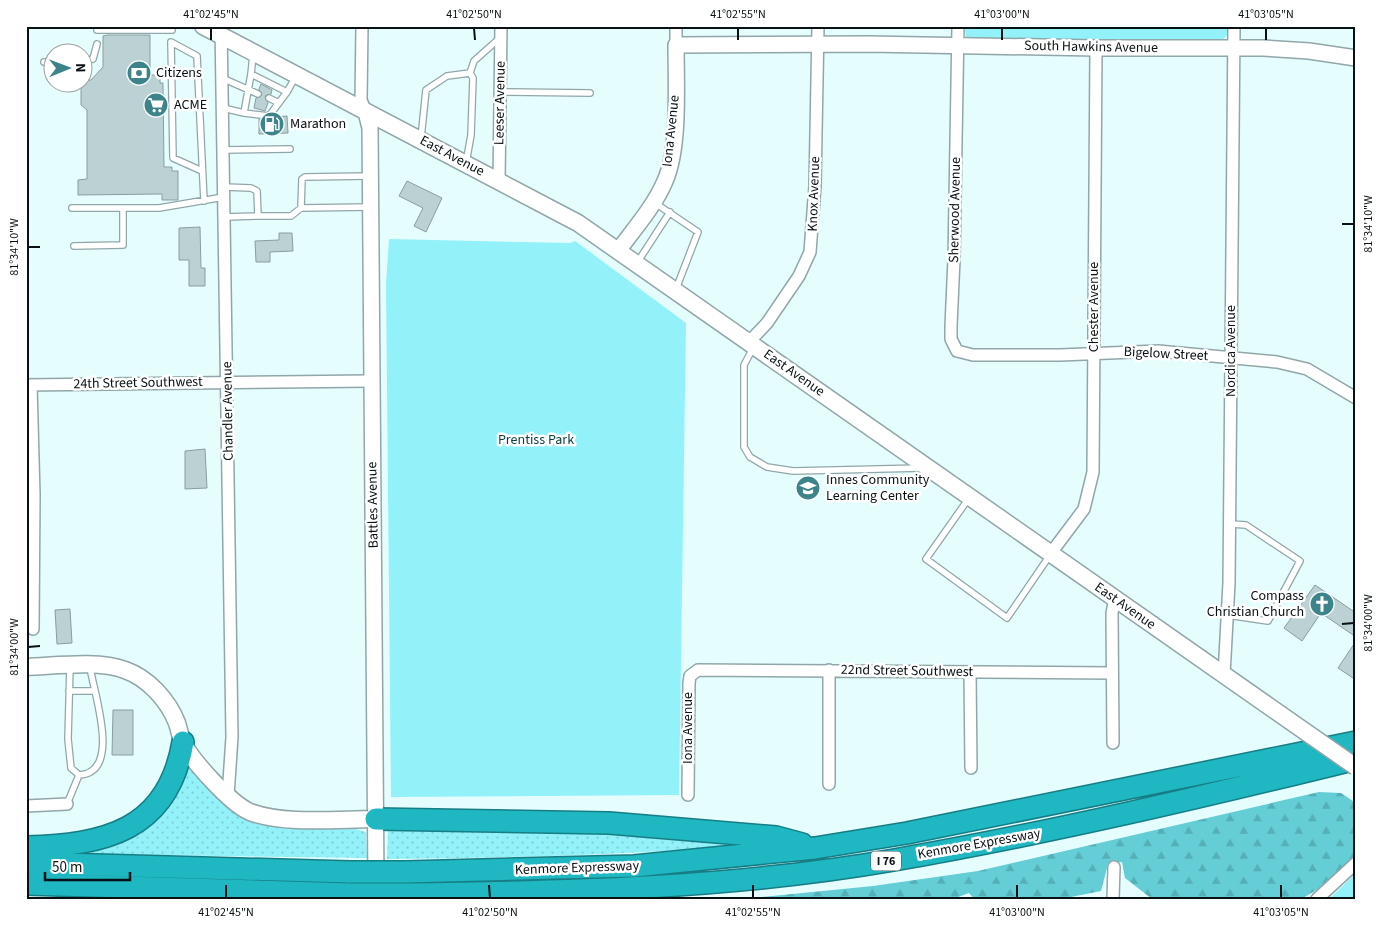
<svg xmlns="http://www.w3.org/2000/svg" width="1382" height="925" font-family="'Source Sans 3',sans-serif">
<style>
.grass{fill:url(#grass-dots)}
.forest{fill:url(#forest-firs)}
.park{fill:#93f1f9}
.building{fill:#bbd1d3;stroke:#899d9f}
.lines{fill:none;stroke-linecap:round;stroke-linejoin:round}
.service-casing{stroke:#91a6a8;stroke-width:8}
.minor-casing{stroke:#91a6a8;stroke-width:14}
.tertiary-casing{stroke:#91a6a8;stroke-width:18}
.secondary-casing{stroke:#91a6a8;stroke-width:19}
.motorway-casing{stroke:#177d84;stroke-width:24}
.service{stroke:#fff;stroke-width:5.5}
.minor{stroke:#fff;stroke-width:11}
.tertiary{stroke:#fff;stroke-width:15}
.secondary{stroke:#fff;stroke-width:16}
.motorway{stroke:#1fb7c2;stroke-width:21}
.secondary-bridge-casing{stroke:#91a6a8;stroke-width:19;stroke-linecap:butt}
.motorway-bridge-casing{stroke:#177d84;stroke-width:24;stroke-linecap:butt}
.secondary-bridge{stroke:#fff;stroke-width:16}
.motorway-bridge{stroke:#1fb7c2;stroke-width:21}
.ticks{fill:none;stroke:#091112;stroke-width:2}
.labels{text-anchor:middle;dominant-baseline:central;stroke-width:5;stroke-linejoin:round;paint-order:stroke}
.shield{fill:#fff;stroke:#535859;stroke-width:1}
.shield-label{font-size:12px;font-weight:bold;fill:#091112}
.street-label{font-size:14px;fill:#091112;stroke:#fff}
.poi-label{font-size:14px;fill:#091112;stroke:#fff;text-anchor:start}
.park-label{font-size:14px;fill:#0a3d41;stroke:#fff}
.neatline{fill:none;stroke:#091112;stroke-width:2}
.ticks-label{font-size:12px;text-anchor:middle;fill:#091112}
</style>
<defs>
<pattern id="grass-dots" width="8" height="8" patternUnits="userSpaceOnUse" patternTransform="scale(1.25)"><rect width="8" height="8" fill="#93f1f9"/><path d="M2 2h.1M6 6h.1" fill="none" stroke="#7dced4" stroke-width="1.8" stroke-linecap="round"/></pattern>
<pattern id="forest-firs" width="22" height="20" patternUnits="userSpaceOnUse" patternTransform="scale(1.25)"><rect width="22" height="20" fill="#64cdd6"/><path d="M5 1l3.5 6h-7zM16 11l3.5 6h-7z" fill="#55afb7"/></pattern>
</defs>
<rect width="100%" height="100%" fill="#e6fdfe"/>
<path class="grass" d="M188,759C203,780 219,807 244,818C271,830 325,827 356,829L366,832L367,858L82,854L83,848C94,846 107,846 117,843C157,830 180,798 188,759Z
M401,827H584L763,843C638,856 513,857 387,859L388,830Z"/>
<path class="forest" d="M1319,792L1341,793L1356,803V859L1343,875L1301,899H1152L1125,878L1122,862L1108,864L1101,891L1061,899H974L969,893L953,899H741L873,886L978,871Z"/>
<path class="park" d="M965,26H1230C1229,35 1225,39 1217,42L966,40Z
M389,239L570,243L575,241L686,323L679,795L391,797L386,284Z
M1356,873V899H1329Z"/>
<path class="building" d="M107,35H150V75H160V83H163L164,167H172V171H178V200H162V194L78,195V180L87,179V110L81,105V82L82,80H91L103,67V36Z
M261,84L272,90L271,94L265,96L268,103L265,111L254,108L256,98L262,95L259,89Z
M287,116L288,133L259,134V119L269,121L274,117Z
M407,181L442,198L426,232L414,226L423,208L399,196Z
M200,227L201,268H205V286H189V260H179V228Z
M279,233H292L293,251L270,252V262H256L255,241L279,240Z
M205,449L207,488L185,489V451Z
M1315,585L1356,613V637L1321,613L1302,641L1284,628Z
M70,609L72,643L57,644L55,610Z
M1356,641V680L1338,668Z
M113,710H133V755H112Z"/>
<g class="lines">
<defs>
<path id="service" d="M97,30H172
M253,55L251,74L287,92L296,76
M82,61L93,59L97,44
M44,62H52
M470,73L474,61L501,37
M251,74L244,113L269,116L287,92
M222,78L258,94
M500,92L590,93
M269,98L279,103
M223,108L244,113
M421,138L426,90L447,76L470,73L473,78L471,135L466,163
M223,150L290,149
M202,171L173,158L171,42L197,56L204,201
M224,187L251,188L257,191L258,216L225,217
M655,203L698,232L676,289
M72,208H159L224,197
M301,208L302,179L305,177L369,176
M258,216H291L301,208L370,207
M74,246L123,245V208
M637,263L670,212
M753,348L744,365V447L750,457L767,467L793,471L922,468
M969,498L926,559L1007,618L1050,555
M1227,615L1268,621L1300,561L1246,525L1230,524
M70,666L68,739L71,768L79,775C123,773 93,691 90,667
M69,691H95
M67,804L79,775"/>
<path id="minor" d="M221,26L232,737L228,796
M362,26L361,100L366,112
M676,26V45
M958,26L954,259L951,326V339L957,351L973,355H1060L1158,351L1277,362L1307,369L1356,398
M499,181L501,26
M749,342L767,323L799,276L810,252L815,186L818,26
M26,385L370,381
M31,385L34,495L33,629
M1051,553L1084,509L1093,472L1096,48
M970,672L971,768
M1224,675L1229,583L1234,26
M1113,743L1112,613L1115,598
M829,784V670
M688,795L689,683L690,676L698,670L1112,673
M26,806L67,804
M1113,899L1114,867
M1317,899L1356,863"/>
<path id="tertiary" d="M366,112L370,128L376,882
M618,251C634,229 654,207 665,181C680,147 676,83 676,45L868,44L1096,48H1263L1309,51L1356,58"/>
<path id="secondary" d="M203,26L578,223L1290,721
M26,667C56,666 98,660 125,670C148,678 168,700 177,723C179,729 180,735 182,741C191,760 231,804 250,812C285,825 338,819 376,819"/>
<path id="motorway" d="M376,819L609,823L776,837L802,844
M26,847C104,845 168,831 183,742
M26,863L350,872
M406,872L634,866L815,848L907,833L1356,742
M26,884L351,894
M407,894C569,892 733,888 894,860C1049,833 1202,797 1356,759"/>
</defs>
<use href="#service" class="service-casing"/>
<use href="#minor" class="minor-casing"/>
<use href="#tertiary" class="tertiary-casing"/>
<use href="#secondary" class="secondary-casing"/>
<use href="#motorway" class="motorway-casing"/>
<use href="#service" class="service"/>
<use href="#minor" class="minor"/>
<use href="#tertiary" class="tertiary"/>
<use href="#secondary" class="secondary"/>
<use href="#motorway" class="motorway"/>
<defs>
<path id="secondary-bridge" d="M1290,721L1356,767"/>
<path id="motorway-bridge" d="M350,872H406
M351,894H407"/>
</defs>
<use href="#secondary-bridge" class="secondary-bridge-casing"/>
<use href="#motorway-bridge" class="motorway-bridge-casing"/>
<use href="#secondary-bridge" class="secondary-bridge"/>
<use href="#motorway-bridge" class="motorway-bridge"/>
</g>
<path class="ticks" d="M211,28V40M474,28L475,40M738,28V40M1002,28V40M1266,28V40M1342,224H1354M28,247H40M1342,624L1354,623M28,647L40,646M226,885V898M489,885L490,898M753,885V898M1017,885V898M1281,885V898"/>
<defs>
<symbol id="bank-disc" viewBox="-11 -11 22 22"><circle r="9.5" fill="#3c848a" stroke="#fff"/><path d="M-6-4H6V4H-6ZM0-2.3a2.3 2.3 0 1 0 0 4.6a2.3 2.3 0 1 0 0-4.6Z" fill="#fff"/></symbol>
<symbol id="supermarket-disc" viewBox="-11 -11 22 22"><circle r="9.5" fill="#3c848a" stroke="#fff"/><path d="M-6-5.5h2.5l.6 2H6L4.5 2H-2.5L-4.4-4H-6ZM-1.5 3.2a1.3 1.3 0 1 0 .1 0ZM3 3.2a1.3 1.3 0 1 0 .1 0Z" fill="#fff"/></symbol>
<symbol id="fuel-disc" viewBox="-11 -11 22 22"><circle r="9.5" fill="#3c848a" stroke="#fff"/><path d="M-5.5-6h7V0h2V4h1.3V-2.5L3-4.5l.8-.8L6-3V5H2.5V1h-1V6h-7ZM-4.2-4.7v3.2H.2V-4.7Z" fill="#fff"/></symbol>
<symbol id="school-disc" viewBox="-11 -11 22 22"><circle r="9.5" fill="#3c848a" stroke="#fff"/><path d="M0-5L7-2L0 1L-7-2ZM-4 1L0 2.5L4 1V4Q0 6-4 4Z" fill="#fff"/></symbol>
<symbol id="church-disc" viewBox="-11 -11 22 22"><circle r="9.5" fill="#3c848a" stroke="#fff"/><path d="M-1.2-6h2.4v3.5h3.3v2.4h-3.3V6h-2.4V-.1h-3.3v-2.4h3.3Z" fill="#fff"/></symbol>
</defs>
<g fill-rule="evenodd">
<use href="#bank-disc" x="125" y="59" width="28" height="28"/>
<use href="#supermarket-disc" x="142" y="91" width="28" height="28"/>
<use href="#fuel-disc" x="258" y="110" width="28" height="28"/>
<use href="#school-disc" x="794" y="474" width="28" height="28"/>
<use href="#church-disc" x="1308" y="590" width="28" height="28"/>
</g>
<g class="labels">
<rect class="shield" x="871" y="851.5" width="30" height="19" rx="4"/>
<g class="shield-label">
<text x="886" y="861">I 76</text>
</g>
<g class="street-label">
<text transform="translate(1091 47) rotate(1)">South Hawkins Avenue</text>
<text transform="translate(500 103) rotate(-89)">Leeser Avenue</text>
<text transform="translate(671 131) rotate(-84)">Iona Avenue</text>
<text transform="translate(452 156) rotate(28)">East Avenue</text>
<text transform="translate(814 194) rotate(-88)">Knox Avenue</text>
<text transform="translate(955 210) rotate(-89)">Sherwood Avenue</text>
<text transform="translate(1094 307) rotate(-90)">Chester Avenue</text>
<text transform="translate(1231 351) rotate(-90)">Nordica Avenue</text>
<text transform="translate(1166 354) rotate(3)">Bigelow Street</text>
<text transform="translate(794 373) rotate(35)">East Avenue</text>
<text transform="translate(138 383) rotate(-1)">24th Street Southwest</text>
<text transform="translate(228 411) rotate(-91)">Chandler Avenue</text>
<text transform="translate(373 505) rotate(-91)">Battles Avenue</text>
<text transform="translate(1125 606) rotate(35)">East Avenue</text>
<text transform="translate(907 671) rotate(1)">22nd Street Southwest</text>
<text transform="translate(688 728) rotate(-90)">Iona Avenue</text>
<text transform="translate(979 844) rotate(-10)">Kenmore Expressway</text>
<text transform="translate(577 868) rotate(-2)">Kenmore Expressway</text>
</g>
<g class="poi-label">
<text x="156" y="73">Citizens</text>
<text x="174" y="105">ACME</text>
<text x="290" y="124">Marathon</text>
<text x="826" y="480">Innes Community<tspan x="826" dy="16">Learning Center</tspan></text>
<text x="1304" y="596" text-anchor="end">Compass<tspan x="1304" dy="16">Christian Church</tspan></text>
</g>
<g class="park-label">
<text x="536" y="440">Prentiss Park</text>
</g>
</g>
<rect width="1382" height="925" fill="none" stroke="#ffffff" stroke-width="55"/>
<g transform="translate(68 68) rotate(89)"><circle r="24" fill="#ffffff" stroke="#9da0a0"/>
<path d="M0-4L9 19L0 12L-9 19Z" fill="#3c848a"/>
<text y="-8" font-size="14" font-weight="bold" text-anchor="middle" fill="#091112">N</text>
</g>
<path d="M45 872v8h85v-8" fill="none" stroke="#091112" stroke-width="2.5"/>
<text x="52" y="872" font-size="15" fill="#091112" stroke="#ffffff" stroke-width="4" paint-order="stroke">50 m</text>
<rect x="28" y="28" width="1326" height="870" class="neatline"/>
<g class="ticks-label">
<text x="211" y="18">41°02'45"N</text>
<text x="474" y="18">41°02'50"N</text>
<text x="738" y="18">41°02'55"N</text>
<text x="1002" y="18">41°03'00"N</text>
<text x="1266" y="18">41°03'05"N</text>
<text transform="translate(1368 224) rotate(-90)" y="4">81°34'10"W</text>
<text transform="translate(14 247) rotate(-90)" y="4">81°34'10"W</text>
<text transform="translate(1368 623) rotate(-90)" y="4">81°34'00"W</text>
<text transform="translate(14 647) rotate(-90)" y="4">81°34'00"W</text>
<text x="226" y="916">41°02'45"N</text>
<text x="490" y="916">41°02'50"N</text>
<text x="753" y="916">41°02'55"N</text>
<text x="1017" y="916">41°03'00"N</text>
<text x="1281" y="916">41°03'05"N</text>
</g>
</svg>
